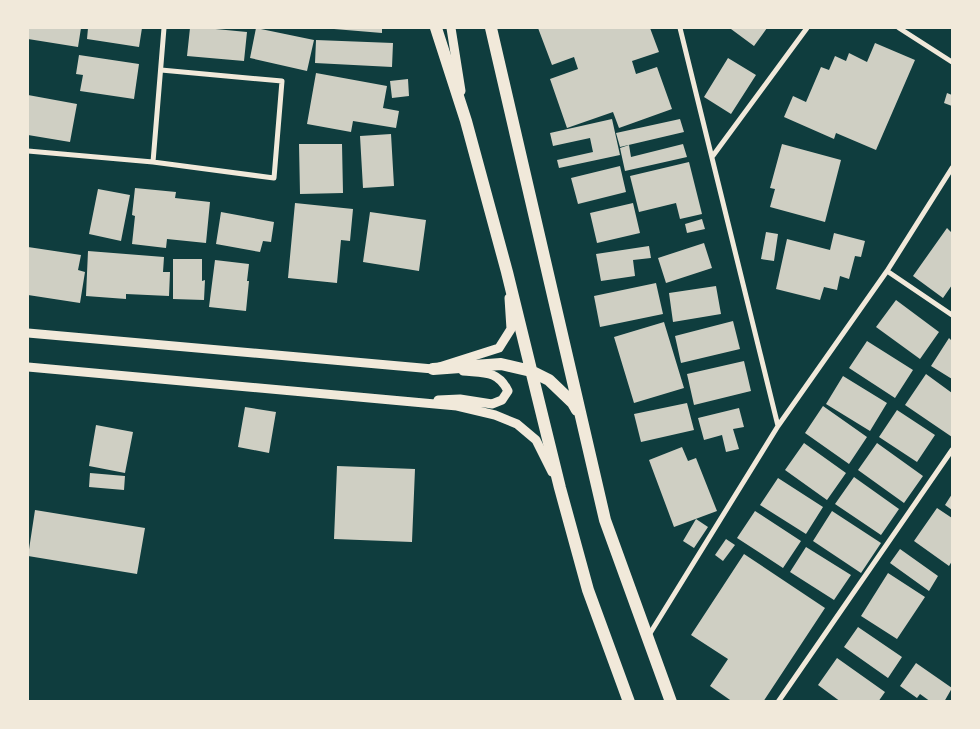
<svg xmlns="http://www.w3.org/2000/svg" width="980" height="729" font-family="'Space Grotesk',sans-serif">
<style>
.building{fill:#cfcfc3}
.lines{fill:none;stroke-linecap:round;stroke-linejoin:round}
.minor{stroke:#f1e9da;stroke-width:5}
.tertiary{stroke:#f1e9da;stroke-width:9}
.primary{stroke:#f1e9da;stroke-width:12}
</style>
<rect width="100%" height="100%" fill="#0f3d3e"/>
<path class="building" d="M28,28H81L78,47L28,39Z
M88,28H142L139,47L87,39Z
M190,28H205L247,32L244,61L187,56Z
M256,28L314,40L307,71L250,58Z
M334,28H382V33L334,29Z
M538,28H650L659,52L632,61L636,74L657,67L672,109L619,128L613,112L567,128L550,79L578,69L574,57L552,65Z
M731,28H767L754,46L731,29Z
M316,40L393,43L392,67L315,63Z
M875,43L915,60L876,150L836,133L834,139L784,117L793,96L806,102L821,67L829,70L835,56L846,61L849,53L867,62Z
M79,55L139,64L134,99L80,91L83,75L76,74Z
M728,58L756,75L731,114L704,97Z
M316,73L387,86L383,108L399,111L396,128L353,121L351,132L307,124Z
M408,79L409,96L392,98L390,81Z
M947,93L952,95V106L944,103Z
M28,95L77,104L70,142L28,135Z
M612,119L620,155L559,168L557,160L593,152L590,138L553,146L550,133Z
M680,119L684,132L620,147L616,133Z
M391,134L394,186L363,188L360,136Z
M299,144H342L343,193L300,194Z
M683,144L687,157L625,171L620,148L629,145L631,157Z
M782,144L841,160L825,222L770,207L775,189L770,188Z
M689,162L702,214L680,219L676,203L639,212L630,176Z
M620,166L626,192L578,204L571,178Z
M135,188L176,192L175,198L210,202L206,243L167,239L166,248L132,244L135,216L132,215Z
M98,189L130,195L121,241L89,234Z
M295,203L353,209L350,241L341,240L337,283L288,278Z
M633,203L640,233L597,243L590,213Z
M221,212L274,222L271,242L263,241L260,252L216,244Z
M370,212L426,220L419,271L363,262Z
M702,219L705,229L687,233L685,224Z
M947,228L952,233V285L943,298L913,276Z
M766,232L778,234L774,261L761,259Z
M834,233L865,241L861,257L855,256L849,279L840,276L837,290L824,287L820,300L776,289L787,239L830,250Z
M704,243L712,268L666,283L658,258Z
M649,246L651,258L633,260L635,276L601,281L596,254Z
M28,247L81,255L78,270L85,272L80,303L28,295Z
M88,251L164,257L163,272H170L169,296L126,294V299L86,296Z
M173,259H202V281L205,280L204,300L173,299Z
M215,260L249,264L247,281H249L246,311L209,307Z
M656,283L663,314L600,327L594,296Z
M716,286L721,314L673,322L669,293Z
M896,300L939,332L920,359L876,327Z
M733,321L740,349L681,363L675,336Z
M664,322L684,388L634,403L614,337Z
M949,338L952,341V379L931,366Z
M867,341L913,370L895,398L849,368Z
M744,361L751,391L694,405L687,374Z
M926,374L952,393V437L905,405Z
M843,376L887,403L870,431L826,404Z
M687,403L694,430L641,442L634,414Z
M823,406L867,437L849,464L805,433Z
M245,407L276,412L269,453L238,447Z
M739,408L744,427L733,429L739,449L726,452L722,435L704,440L698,418Z
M897,410L935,435L917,462L879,437Z
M96,425L133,432L125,473L89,466Z
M804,443L846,473L827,500L785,470Z
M877,443L923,476L904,503L858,470Z
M682,447L688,461L696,458L717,511L674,527L649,460Z
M337,466L415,469L412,542L334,539Z
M90,473L125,476L124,490L89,487Z
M854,477L899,509L881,535L835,504Z
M778,478L823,507L806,534L760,505Z
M952,494V510L945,505Z
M937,508L952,518V561L949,566L914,541Z
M35,510L145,528L137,574L28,556Z
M755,511L801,541L783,568L737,538Z
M832,511L881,543L861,573L813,541Z
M696,519L708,527L694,548L683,541Z
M726,539L735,545L723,561L715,555Z
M806,547L851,575L834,600L790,572Z
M900,549L938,576L929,591L890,563Z
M744,554L825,608L763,702H733L710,686L728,659L691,635Z
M888,573L925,597L897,639L861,616Z
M858,627L902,657L888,678L844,647Z
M837,658L885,692L878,702H841L818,685Z
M916,663L952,688L944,702H931L920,694L917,698L900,686Z"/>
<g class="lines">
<path class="minor" d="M680,28L778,426
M899,28L952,62
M28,151L153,162L274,178L282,81L161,70
M712,157L807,28
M153,162L164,28
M887,271L952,315
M649,635L778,426L887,271L952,168
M778,702L952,450"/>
<path class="tertiary" d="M451,28L461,91
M28,333L433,369L499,348L511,329L509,298
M28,367L457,406L495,415L517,424L536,440L552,472
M438,400L460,399L492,404L502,400L508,391C498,370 483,373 463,371"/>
<path class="primary" d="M436,28L466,121L507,272L560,488L588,590L629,702
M491,28L605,520L671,702
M433,369L501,364L531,371L549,380L573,403L577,410"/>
</g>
<rect width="980" height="729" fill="none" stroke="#f1e9da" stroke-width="58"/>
</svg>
